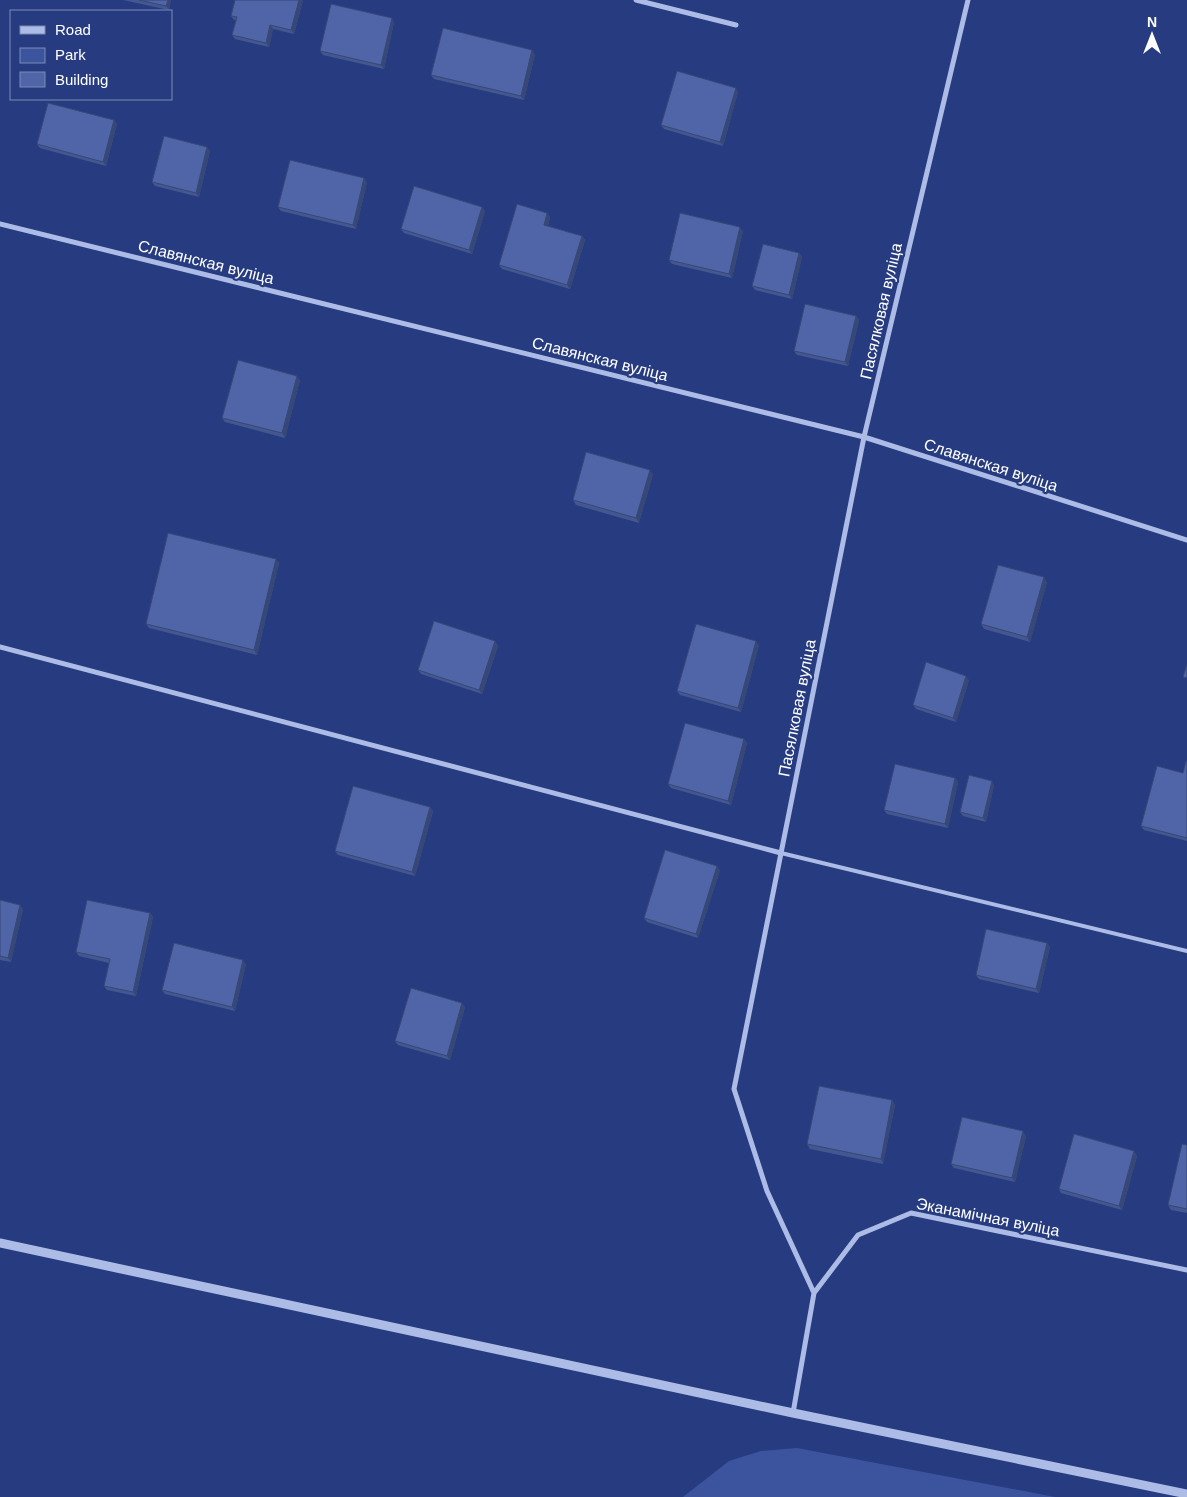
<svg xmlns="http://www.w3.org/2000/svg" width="1187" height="1497" font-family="Arial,sans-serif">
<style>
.green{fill:#3b549d}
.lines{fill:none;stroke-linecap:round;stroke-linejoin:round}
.service{stroke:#adbce6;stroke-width:4}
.minor{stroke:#adbce6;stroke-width:5}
.tertiary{stroke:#adbce6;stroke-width:9}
.wall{fill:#445790}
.shaded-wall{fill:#374776}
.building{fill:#4f65a8;stroke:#374776}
.labels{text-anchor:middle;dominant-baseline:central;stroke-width:4.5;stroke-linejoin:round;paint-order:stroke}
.street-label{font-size:16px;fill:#fff;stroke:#273c80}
</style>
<rect width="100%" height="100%" fill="#273c80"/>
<path class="green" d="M797,1448L1055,1497H683L729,1461L761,1451Z"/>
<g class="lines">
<path class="service" d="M781,853L1187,951"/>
<path class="minor" d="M636,0L736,25
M0,224L864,437L1187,540
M0,647L781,853
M814,1293L858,1235L911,1213L1187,1270
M793,1413L814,1293L767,1191L734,1089L864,437L968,0"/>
<path class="tertiary" d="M0,1243L793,1413L1187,1494"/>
</g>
<path class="wall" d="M123,0H171L169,10Z
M235,0H303L294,34L273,29L269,47L235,39L232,35L236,20H234L231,16Z
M394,22L384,69L323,55L320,51Z
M535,54L524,100L434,79L431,75Z
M738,92L723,146L664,129L661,125Z
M114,120L117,124L106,166L40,148L37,144Z
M210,151L199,197L155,186L152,182Z
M367,182L356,229L281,211L278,207Z
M482,207L485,211L472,254L404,233L401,229Z
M547,213L550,217L548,226L582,236L585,240L570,289L502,269L499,265Z
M743,231L732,278L672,264L669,260Z
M799,253L802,257L792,299L755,290L752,286Z
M856,316L859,320L848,366L797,355L794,351Z
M300,380L285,438L225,422L222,418Z
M653,474L639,523L576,505L573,500Z
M276,559L279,563L257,655L149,628L146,624Z
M1047,582L1030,642L984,629L981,624Z
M495,641L498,646L482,694L421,674L418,670Z
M759,645L741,712L680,695L677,691Z
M969,680L956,722L916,709L913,705Z
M744,739L747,743L731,805L671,788L668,784Z
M1187,761V841L1144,830L1141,826L1183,773Z
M955,778L958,782L948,828L887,814L884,810Z
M994,785L986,822L963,816L960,812Z
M430,807L433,811L415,876L338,855L335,851Z
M720,870L698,938L647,922L644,918Z
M0,900L20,905L23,909L11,962L0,960Z
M150,913L153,917L136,996L107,990L104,986L109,963L79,956L76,952Z
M1047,943L1050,947L1039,993L979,979L976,975Z
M246,964L235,1011L165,994L162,990Z
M465,1007L450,1060L398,1045L395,1041Z
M892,1100L895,1105L883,1164L810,1149L807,1144Z
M1026,1136L1015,1182L954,1168L951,1164Z
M1187,1145V1213L1171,1210L1168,1205Z
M1134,1151L1137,1156L1122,1210L1061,1193L1059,1189Z"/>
<path class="shaded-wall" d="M168,0H171L169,10L166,6Z
M299,0H303L294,34L291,30Z
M392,18L394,22L384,69L381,65Z
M270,25L273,29L269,47L266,43Z
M532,50L535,54L524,100L521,96Z
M736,88L738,92L723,146L720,142Z
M114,120L117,124L106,166L103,162Z
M207,147L210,151L199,197L196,193Z
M364,178L367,182L356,229L353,225Z
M482,207L485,211L472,254L469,250Z
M547,213L550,217L547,229L544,225Z
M740,227L743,231L732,278L729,274Z
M582,236L585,240L570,289L567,285Z
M799,253L802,257L792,299L789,295Z
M856,316L859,320L848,366L845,362Z
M297,376L300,380L285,438L282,433Z
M650,470L653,474L639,523L636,518Z
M276,559L279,563L257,655L254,650Z
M1044,577L1047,582L1030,642L1027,637Z
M495,641L498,646L482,694L479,690Z
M756,641L759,645L741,712L738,708Z
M966,676L969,680L956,722L953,718Z
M744,739L747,743L731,805L728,801Z
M955,778L958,782L948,828L945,824Z
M992,781L994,785L986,822L983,818Z
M430,807L433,811L415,876L412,872Z
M717,866L720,870L698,938L696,934Z
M20,905L23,909L11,962L8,958Z
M150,913L153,917L136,996L133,992Z
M1047,943L1050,947L1039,993L1036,989Z
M243,960L246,964L235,1011L232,1007Z
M462,1003L465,1007L450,1060L447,1056Z
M892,1100L895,1105L883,1164L881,1159Z
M1023,1131L1026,1136L1015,1182L1012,1178Z
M1134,1151L1137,1156L1122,1210L1119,1206Z"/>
<path class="building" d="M139,0H168L166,6Z
M235,0H299L291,30L270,25L266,43L232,35L237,17L231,16Z
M331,4L392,18L381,65L320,51Z
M443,28L532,50L521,96L431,75Z
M677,71L736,88L720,142L661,125Z
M48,103L114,120L103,162L37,144Z
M164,136L207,147L196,193L152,182Z
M290,160L364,178L353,225L278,207Z
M414,186L482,207L469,250L401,229Z
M517,204L547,213L544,225L582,236L567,285L499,265Z
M680,213L740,227L729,274L669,260Z
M763,244L799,253L789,295L752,286Z
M805,304L856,316L845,362L794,351Z
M238,360L297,376L282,433L222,418Z
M586,452L650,470L636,518L573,500Z
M168,533L276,559L254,650L146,624Z
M998,565L1044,577L1027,637L981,624Z
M434,621L495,641L479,690L418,670Z
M696,624L756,641L738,708L677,691Z
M926,662L966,676L953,718L913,705Z
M1187,664V678L1183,677Z
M685,723L744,739L728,801L668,784Z
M1186,761H1187V838L1141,826L1157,766L1183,773Z
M895,764L955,778L945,824L884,810Z
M969,775L992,781L983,818L960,812Z
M353,786L430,807L412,872L335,851Z
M665,850L717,866L696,934L644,918Z
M0,900L20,905L8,958L0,956Z
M87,900L150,913L133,992L104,986L110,959L76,952Z
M986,929L1047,943L1036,989L976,975Z
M174,943L243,960L232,1007L162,990Z
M411,988L462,1003L447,1056L395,1041Z
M819,1086L892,1100L881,1159L807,1144Z
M962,1117L1023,1131L1012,1178L951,1164Z
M1074,1134L1134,1151L1119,1206L1059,1189Z
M1182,1144L1187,1145V1209L1168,1205Z"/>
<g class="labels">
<g class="street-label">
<text transform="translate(206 262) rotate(14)">Славянская вуліца</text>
<text transform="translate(881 311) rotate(-77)">Пасялковая вуліца</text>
<text transform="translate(600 359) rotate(14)">Славянская вуліца</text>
<text transform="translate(991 465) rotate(18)">Славянская вуліца</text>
<text transform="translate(797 708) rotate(-79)">Пасялковая вуліца</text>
<text transform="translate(988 1217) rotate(11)">Эканамічная вуліца</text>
</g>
</g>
<rect x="10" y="10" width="162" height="90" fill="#273c80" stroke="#7d8ab3"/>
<rect x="20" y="26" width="25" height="8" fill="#adbce6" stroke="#7d8ab3"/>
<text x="55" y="35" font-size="15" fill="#ffffff">Road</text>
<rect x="20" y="48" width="25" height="15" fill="#3b549d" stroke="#7d8ab3"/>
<text x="55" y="60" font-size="15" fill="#ffffff">Park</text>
<rect x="20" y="72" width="25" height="15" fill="#4f65a8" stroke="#7d8ab3"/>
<text x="55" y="85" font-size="15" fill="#ffffff">Building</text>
<g transform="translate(1152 35)" stroke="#273c80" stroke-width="4" paint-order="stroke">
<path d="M0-4L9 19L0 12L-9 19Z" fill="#ffffff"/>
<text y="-8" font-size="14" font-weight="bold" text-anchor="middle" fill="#ffffff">N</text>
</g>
</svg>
